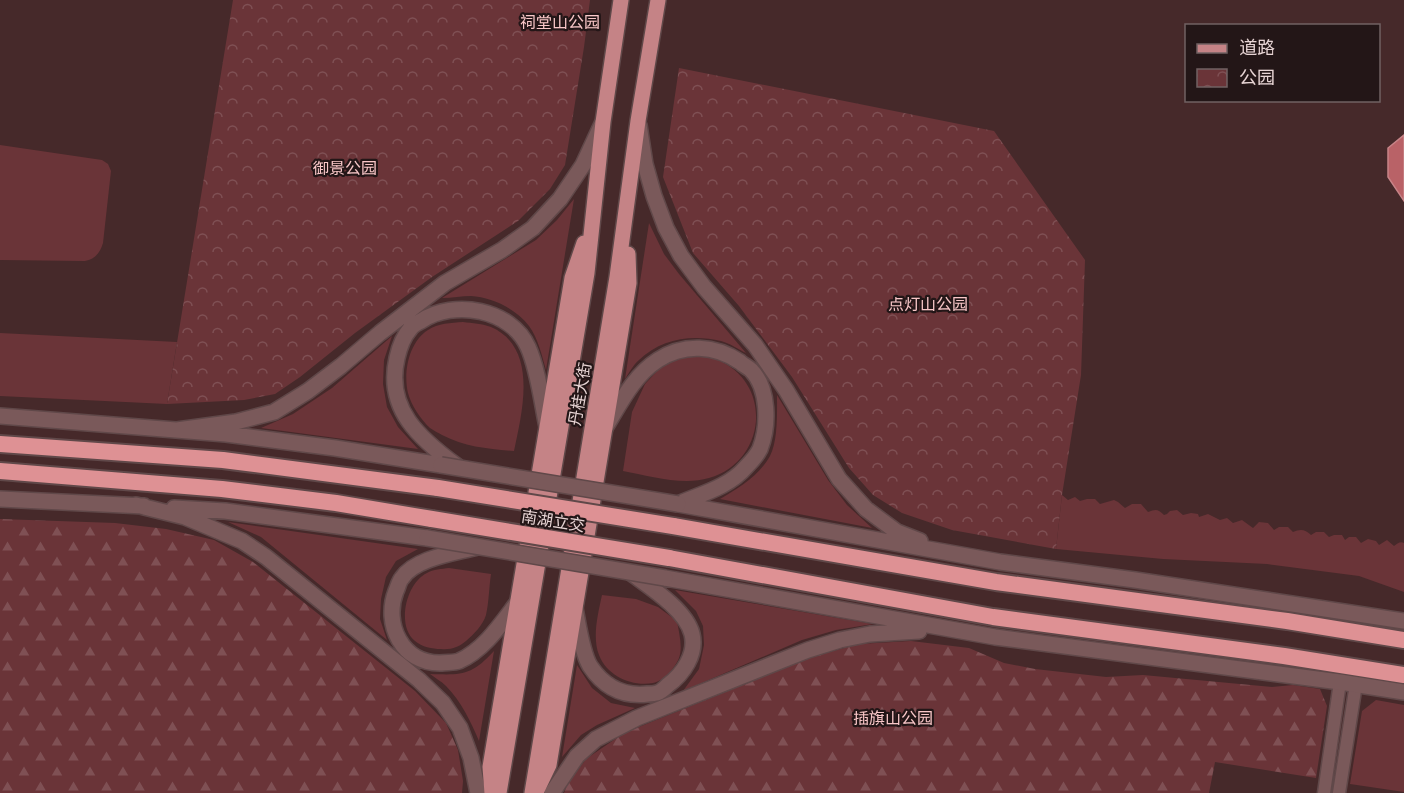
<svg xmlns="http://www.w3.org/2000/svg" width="1404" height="793" font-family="Karla,'Noto Sans SC',sans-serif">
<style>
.grass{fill:#6a3438}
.forest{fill:url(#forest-firs)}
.park{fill:url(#park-crowns)}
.water{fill:#b96267;stroke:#c78488;stroke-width:1.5}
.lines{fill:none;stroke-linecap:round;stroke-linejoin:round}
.minor-casing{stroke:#604849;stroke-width:15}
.tertiary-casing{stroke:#604849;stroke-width:18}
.primary-casing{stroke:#604849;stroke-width:18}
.trunk-casing{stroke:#604849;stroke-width:20}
.minor{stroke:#7a595a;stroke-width:12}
.tertiary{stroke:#7a595a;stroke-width:15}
.primary{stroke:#c58386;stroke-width:15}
.trunk{stroke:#de9194;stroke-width:16}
.tertiary-bridge-casing{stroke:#604849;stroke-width:18;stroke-linecap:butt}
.trunk-bridge-casing{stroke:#604849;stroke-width:20;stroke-linecap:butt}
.tertiary-bridge{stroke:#7a595a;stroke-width:15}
.trunk-bridge{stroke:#de9194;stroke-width:16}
.labels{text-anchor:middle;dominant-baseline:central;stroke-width:4.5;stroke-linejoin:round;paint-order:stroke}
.park-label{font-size:16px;fill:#f9c7c8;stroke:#231617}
.street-label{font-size:16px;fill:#e7d4d4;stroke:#231617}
</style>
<defs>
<pattern id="forest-firs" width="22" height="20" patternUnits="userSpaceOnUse" patternTransform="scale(1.5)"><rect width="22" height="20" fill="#6a3438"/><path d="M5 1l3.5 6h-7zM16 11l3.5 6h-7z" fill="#7f5054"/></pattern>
<pattern id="park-crowns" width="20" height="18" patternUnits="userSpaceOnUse" patternTransform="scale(1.5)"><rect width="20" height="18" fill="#6a3438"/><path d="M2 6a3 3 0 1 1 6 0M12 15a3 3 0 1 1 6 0" fill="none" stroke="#7f5054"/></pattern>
</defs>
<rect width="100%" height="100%" fill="#46292a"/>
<path class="grass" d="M0,145L102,160L108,164L111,171L103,243C100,253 95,259 85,261L0,260Z
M574,199L546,370C542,356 538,338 529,326C516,309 492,297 471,296C462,296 452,298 442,298L536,240L557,220Z
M649,223L664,254L679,274L746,353C738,349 729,343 721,341C691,334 661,339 639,360C633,365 629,373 625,379Z
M463,322C472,323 483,324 491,327C539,348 522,413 514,451C489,449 465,447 442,435C439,433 434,431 430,428C421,420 411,405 408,393C403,372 409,342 428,330C438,323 451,323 463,322Z
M0,333L177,342L167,404L0,396Z
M392,336L384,360L383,384L387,407L398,427L418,449L261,428L293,414L332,388Z
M695,356C702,357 711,357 718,360C774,384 766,462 709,478C683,486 649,476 623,471L632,412L645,384L659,369L675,360Z
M777,395L828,480L847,505L872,528L720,499C739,488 759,476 770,456C778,441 777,413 777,395Z
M1062,495L1068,500L1075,497L1080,501L1087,499H1095L1100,504L1114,500L1118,502L1125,508L1132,504H1141L1148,512C1156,509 1158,509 1164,515L1167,514L1170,511L1177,510L1183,515L1191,513L1198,514L1199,517L1208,514L1220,520L1227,518L1233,523L1242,520L1253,528L1259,522L1268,523L1274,530L1279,527H1288L1293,532C1300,529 1305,529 1311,535L1316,532H1324L1329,537L1334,535H1342L1345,540L1349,537H1356L1361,543L1368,539L1376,541L1379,545L1387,540L1394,546C1397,544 1400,541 1404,543V592L1359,576L1267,564L1163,559L1056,549Z
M228,522L418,549L396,561L386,577L381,599L380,619L387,640L261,537Z
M449,568L491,574C489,587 489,602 486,615C483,625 474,634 466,641C459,647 451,650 441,649C432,649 422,647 415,641C396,626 406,583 427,573C433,569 442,569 449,568Z
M675,590L873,624L836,630L802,640L683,691L699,669L704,645L703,626L696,611Z
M602,595L636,599L658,607L677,621C679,633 683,647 679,658C675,668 664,681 653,683C632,687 607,676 599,655C592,637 598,614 602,595Z
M494,651L479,741C471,722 461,701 446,686C441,681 435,678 430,674C462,675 471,676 494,651Z
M577,665L592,688L611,703L635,708L597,725L581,735L562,757Z
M1376,700L1404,705V792L1350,784L1362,711Z"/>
<path class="forest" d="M0,519L115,523L166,529L214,540L253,562L415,691L446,723L458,750L463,781L462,793H0Z
M911,641L969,648L1004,663L1035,669L1106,677L1143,675L1272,687L1293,685L1320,689L1327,706L1316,778L1215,762L1209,793H564L567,785L586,759L624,733L815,656L859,644Z"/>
<path class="park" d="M233,0H590L584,47L565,165L550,189L518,221L432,277L355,333L300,377L275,394L244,400L167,404Z
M679,68L994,131L1085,260L1081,375L1062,495L1056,549L952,530L902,513L873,495L849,468L792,377L739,306L693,253L663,177Z"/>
<path class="water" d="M1404,135V201L1388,177V148Z"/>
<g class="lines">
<defs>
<path id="minor" d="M1324,793L1340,682
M1339,793L1356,684"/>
<path id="tertiary" d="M639,125L645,164L654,196L666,228L681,256L704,287L755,345L786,390L839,479L866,509L897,532L920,541
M0,416L226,434L335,448L441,465
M605,428C620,404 633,376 658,360C684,343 715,345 740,362C743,365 748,367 751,370C769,388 769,426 760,449C757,455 751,462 746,467C729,487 701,494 678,504
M177,430L236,422L274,412L308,391L341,366L380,333L445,283L502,250L533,228L560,199L583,165L602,124
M457,466C420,439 385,409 397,358C399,349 403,337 410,329C412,326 417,323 421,321C454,299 511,309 528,347C538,369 542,403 547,427
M0,499L144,506
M678,504L1000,562L1135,580L1404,621
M136,505L185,517L242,541L266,557L419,680L443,703L460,728L471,758L478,793
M174,508L225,511L427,538
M477,547C455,553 415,558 402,578C399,581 398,587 396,591C383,624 402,664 441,663C447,662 454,663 459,661C484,650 501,624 517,603
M665,578L995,637L1340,682L1404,692
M575,608C578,623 582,653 590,666C604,687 623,697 648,694C651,694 654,694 657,693C661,692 665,688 668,685C683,674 697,654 692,634C686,610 650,587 631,573
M552,793L577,756L596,739L637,718L808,650L840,640L870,634L919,631"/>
<path id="primary" d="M537,790L549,765L629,283L628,254
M492,793L490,767L572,278L584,243
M499,793L587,273L603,122L621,0
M532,793L617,277L638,121L658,0"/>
<path id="trunk" d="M0,444L223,460L438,488
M0,471L222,489L336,503L432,519
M673,526L996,582L1287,621L1404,640
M669,558L993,617L1284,656L1404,675"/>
</defs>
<use href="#minor" class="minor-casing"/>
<use href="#tertiary" class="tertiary-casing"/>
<use href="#primary" class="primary-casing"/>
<use href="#trunk" class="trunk-casing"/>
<use href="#minor" class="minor"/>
<use href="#tertiary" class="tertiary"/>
<use href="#primary" class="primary"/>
<use href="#trunk" class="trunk"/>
<defs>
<path id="tertiary-bridge" d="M441,465L678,504
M427,538L665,578"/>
<path id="trunk-bridge" d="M438,488L673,526
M432,519L669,558"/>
</defs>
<use href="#tertiary-bridge" class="tertiary-bridge-casing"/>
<use href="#trunk-bridge" class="trunk-bridge-casing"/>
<use href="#tertiary-bridge" class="tertiary-bridge"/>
<use href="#trunk-bridge" class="trunk-bridge"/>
</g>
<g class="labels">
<g class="park-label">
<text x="560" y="22">祠堂山公园</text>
<text x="345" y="168">御景公园</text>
<text x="928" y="304">点灯山公园</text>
<text x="893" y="718">插旗山公园</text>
</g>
<g class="street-label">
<text transform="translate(580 394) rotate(-80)">丹桂大街</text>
<text transform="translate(553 521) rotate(9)">南湖立交</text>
</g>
</g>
<rect x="1185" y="24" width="195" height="78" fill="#231617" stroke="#716263" stroke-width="1.5"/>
<rect x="1197" y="44" width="30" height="9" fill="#c58386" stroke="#716263" stroke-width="1.5"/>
<text x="1239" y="54" font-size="18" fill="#e7d4d4">道路</text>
<rect x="1197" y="69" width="30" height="18" fill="url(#park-crowns)" stroke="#716263" stroke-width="1.5"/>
<text x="1239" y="84" font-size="18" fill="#e7d4d4">公园</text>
</svg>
